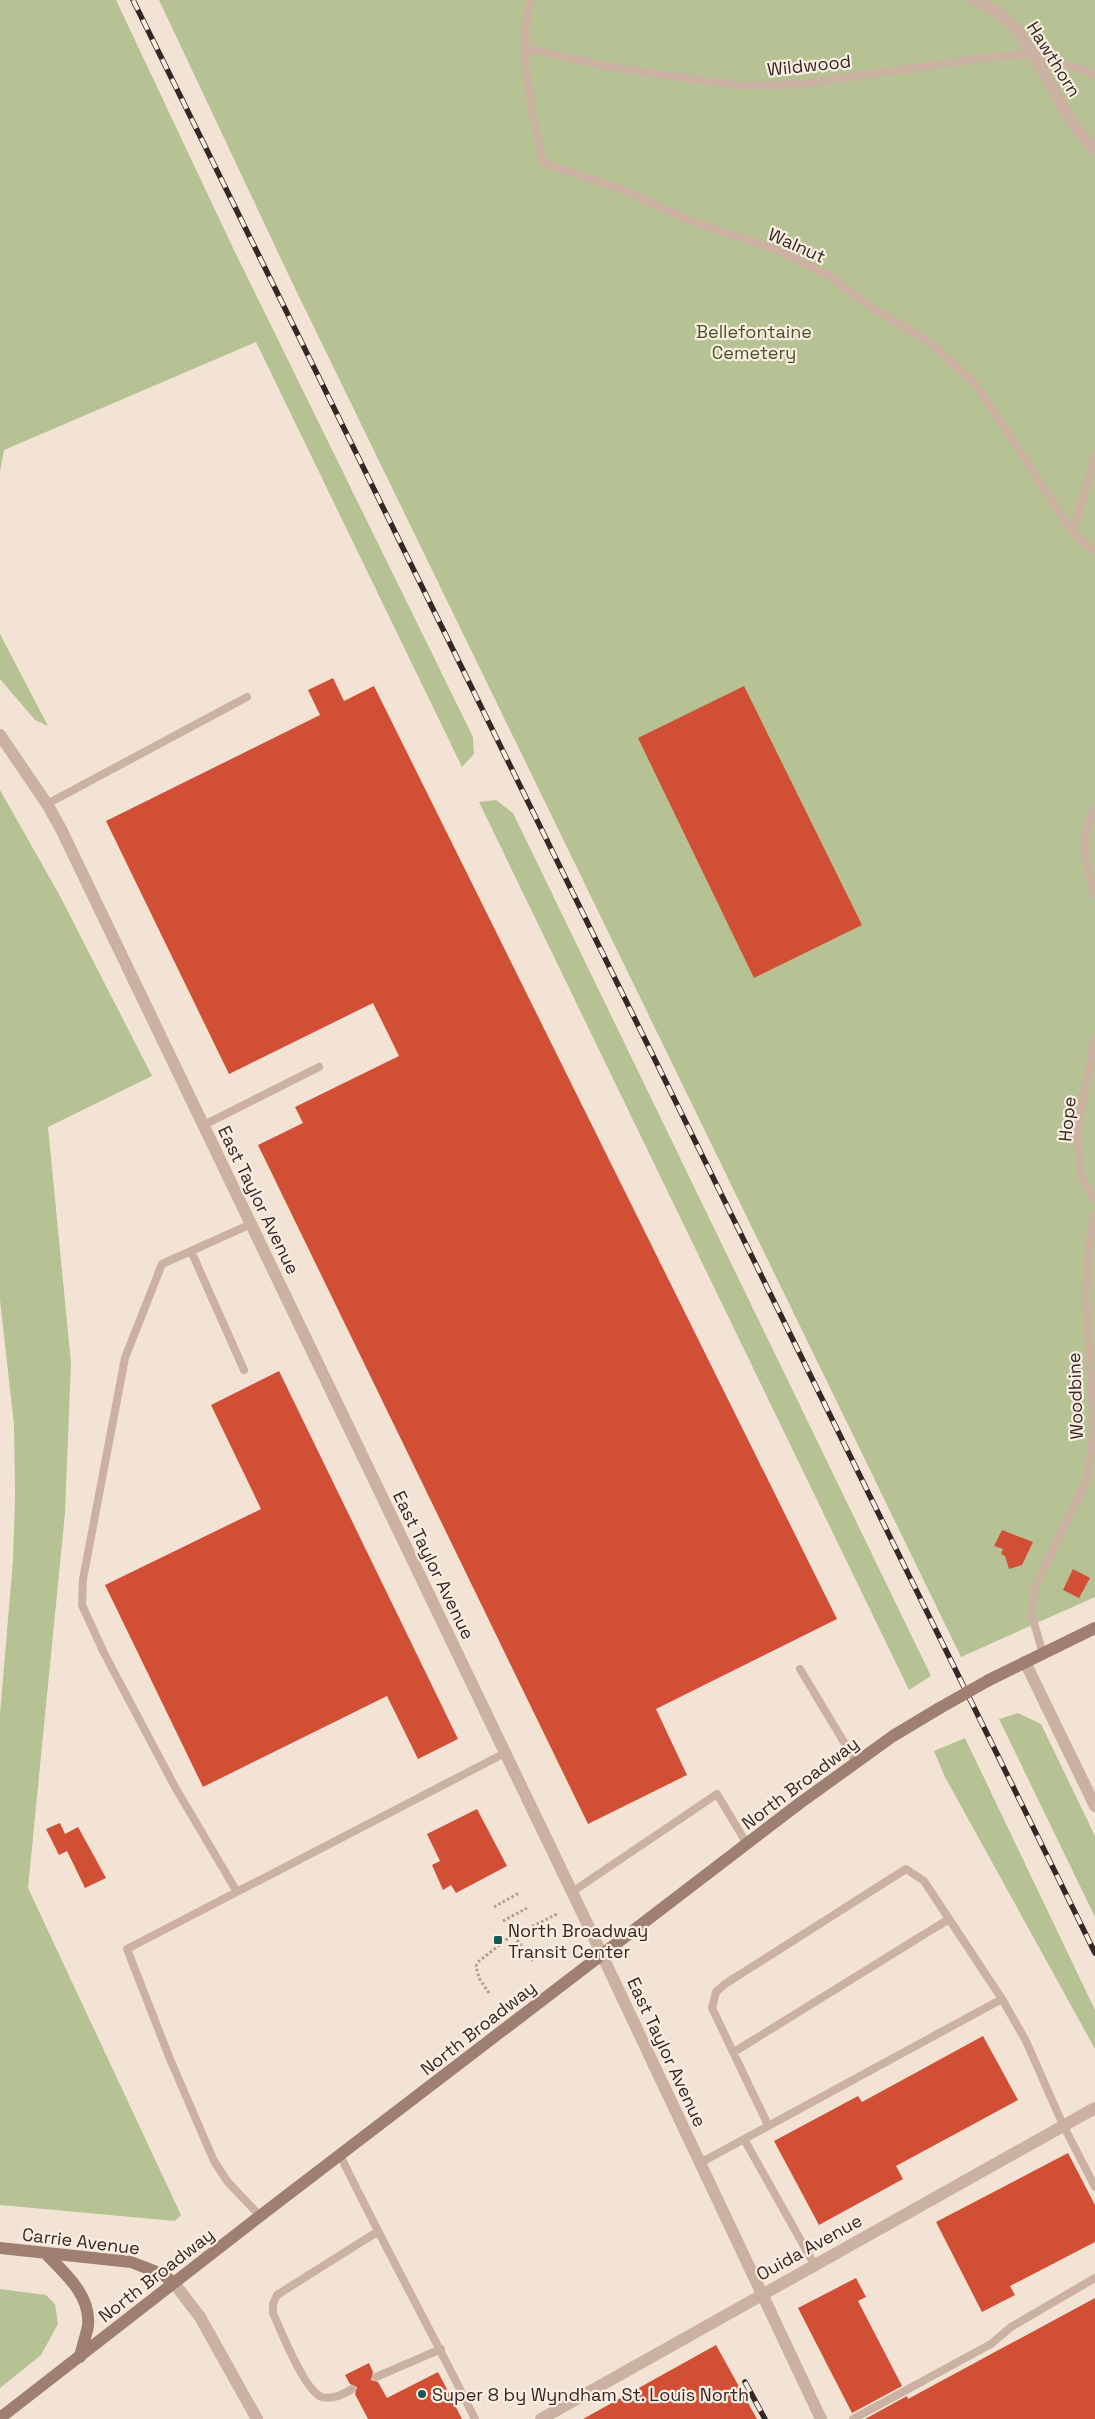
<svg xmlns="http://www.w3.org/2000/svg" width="1095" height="2419" font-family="'Space Grotesk',sans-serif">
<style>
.green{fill:#b6c294}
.building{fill:#d14f35}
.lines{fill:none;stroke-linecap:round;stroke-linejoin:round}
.path{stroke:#b79b8b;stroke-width:3;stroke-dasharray:2.5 2.5;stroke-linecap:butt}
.service{stroke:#cbb1a1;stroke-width:8}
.minor{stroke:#cbb1a1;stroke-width:12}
.tertiary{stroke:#cbb1a1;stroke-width:12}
.secondary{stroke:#9f7f72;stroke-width:12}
.rail-casing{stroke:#352824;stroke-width:5.5}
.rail{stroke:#faede1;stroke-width:4;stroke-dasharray:11;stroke-linecap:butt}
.secondary-bridge{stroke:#9f7f72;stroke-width:12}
.poi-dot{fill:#175958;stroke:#faede1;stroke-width:2}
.labels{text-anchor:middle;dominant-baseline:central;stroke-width:4.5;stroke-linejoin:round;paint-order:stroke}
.street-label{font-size:18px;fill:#352824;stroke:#faede1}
.park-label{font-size:18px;fill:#475526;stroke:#faede1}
.poi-label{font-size:18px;fill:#352824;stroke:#faede1;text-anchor:start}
</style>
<rect width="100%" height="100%" fill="#f3e3d5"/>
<path class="green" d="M0,0H116L233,248L473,737L474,754L462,767L256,342L4,450L0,472Z
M159,0H1095V1597L961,1657L290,278Z
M0,634L48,726L35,720L0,679Z
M0,790L60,896L152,1076L48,1127L71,1363L65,1513L28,1888L181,2215L175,2221L0,2205V1714L13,1560L15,1495L14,1425L0,1300Z
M496,800L513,813L931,1676L909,1690L479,802Z
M1018,1713L1041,1724L1095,1836V1917L999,1719Z
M965,1738L1095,2010V2049L945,1777L934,1751Z
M0,2289L46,2295L55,2304L58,2324L41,2355L0,2388Z"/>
<path class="building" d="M333,678L344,701L374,686L837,1619L656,1709L687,1775L588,1824L258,1145L303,1123L295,1107L399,1056L373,1003L229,1074L106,821L320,715L308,690Z
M744,686L862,925L754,978L638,738Z
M279,1371L458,1739L418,1759L387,1696L203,1787L105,1585L261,1509L211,1405Z
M1002,1530L1033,1542L1022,1565L1009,1569L1005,1556L1001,1554L1003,1549L994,1546Z
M1073,1569L1090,1578L1079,1598L1063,1590Z
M477,1809L507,1866L456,1893L451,1885L443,1890L432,1865L440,1861L427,1834Z
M60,1823L65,1834L78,1827L106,1878L85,1888L67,1851L59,1855L46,1829Z
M983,2036L1018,2100L896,2166L903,2179L819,2225L774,2141L858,2096L862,2102Z
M1068,2153L1095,2205V2242L1010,2286L1015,2295L982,2312L936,2222Z
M856,2278L866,2297L858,2301L902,2386L852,2413L798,2308Z
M1095,2298V2419H865L907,2396L908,2399Z
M716,2345L757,2419H583Z
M369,2363L373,2372L371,2380L378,2382L387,2398L438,2372L462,2419H368L355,2394L357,2387L350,2384L345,2375Z"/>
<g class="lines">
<path class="path" d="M494,1907L519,1893
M503,1921L527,1908
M514,1936L533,1961
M489,1993L479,1978L476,1966L478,1962L507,1939L557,1914"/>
<path class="service" d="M531,0C516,52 533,112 543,163L621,189L691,221L777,250L829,276L871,307L931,343L977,386L1073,533L1095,552
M525,48L616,68L745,86L802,84L992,57L1034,54L1095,74
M1073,533L1095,455
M47,804L247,697
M1095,809C1077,838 1086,864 1095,895
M1095,1037L1077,1132L1081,1176L1095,1201
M204,1125L319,1067
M191,1251L244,1370
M1043,1654L1032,1616L1034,1589L1087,1479L1094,1429L1086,1297L1089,1244L1095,1214
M800,1669L856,1762
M237,1892L175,1787L104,1653L82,1605L83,1579L125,1358L162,1264L251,1224
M572,1892L717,1794L747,1844
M734,2052L949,1919
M768,2125L712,2008L716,1992L725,1984L906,1869L924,1881L1002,1999L1026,2041L1063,2125L1095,2187
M744,2139L814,2264
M340,2155C383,2244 431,2330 475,2419
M700,2163L1002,1999
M260,2216L227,2181L214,2161L170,2059L127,1949L505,1753
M376,2377L441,2349
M352,2389C344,2394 332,2400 322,2397C305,2392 281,2331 273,2313V2304L277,2295L377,2232
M853,2419L991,2344L1011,2327L1095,2278"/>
<path class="minor" d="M973,0L1001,14L1019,32L1074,125L1095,150
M1025,1662L1095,1806
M541,2419L1095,2108"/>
<path class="tertiary" d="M0,735L47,804L61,829L586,1921L821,2419
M174,2283L200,2317L257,2419"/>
<path class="secondary" d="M989,1680L1095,1628
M0,2248L131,2262L162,2274L174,2283
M47,2255C66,2274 91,2296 88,2326C86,2336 82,2347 80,2357
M0,2418L260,2216L800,1803L893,1736L938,1709"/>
<defs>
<path id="rail" d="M133,0L1095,1953
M745,2382L765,2419"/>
</defs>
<use href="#rail" class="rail-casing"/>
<use href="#rail" class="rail"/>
<path class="secondary-bridge" d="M938,1709L989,1680"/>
</g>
<g class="poi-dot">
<rect x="493" y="1935" width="10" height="10" rx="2.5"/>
<circle cx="422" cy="2394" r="5"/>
</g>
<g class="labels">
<g class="street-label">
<text transform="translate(1054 59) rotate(58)">Hawthorn</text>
<text transform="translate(809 65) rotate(-6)">Wildwood</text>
<text transform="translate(797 245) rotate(24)">Walnut</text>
<text transform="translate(1067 1119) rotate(-84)">Hope</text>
<text transform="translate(259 1200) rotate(64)">East Taylor Avenue</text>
<text transform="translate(1075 1396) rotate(-92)">Woodbine</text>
<text transform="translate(434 1565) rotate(64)">East Taylor Avenue</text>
<text transform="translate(800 1783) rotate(-37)">North Broadway</text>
<text transform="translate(478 2028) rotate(-38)">North Broadway</text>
<text transform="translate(667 2052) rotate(65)">East Taylor Avenue</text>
<text transform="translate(81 2241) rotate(7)">Carrie Avenue</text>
<text transform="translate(809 2247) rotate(-29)">Ouida Avenue</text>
<text transform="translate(156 2275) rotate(-38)">North Broadway</text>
</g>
<g class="park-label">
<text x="754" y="331">Bellefontaine<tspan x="754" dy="21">Cemetery</tspan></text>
</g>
<g class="poi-label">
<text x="508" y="1930">North Broadway<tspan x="508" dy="21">Transit Center</tspan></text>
<text x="432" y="2394">Super 8 by Wyndham St. Louis North</text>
</g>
</g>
</svg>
